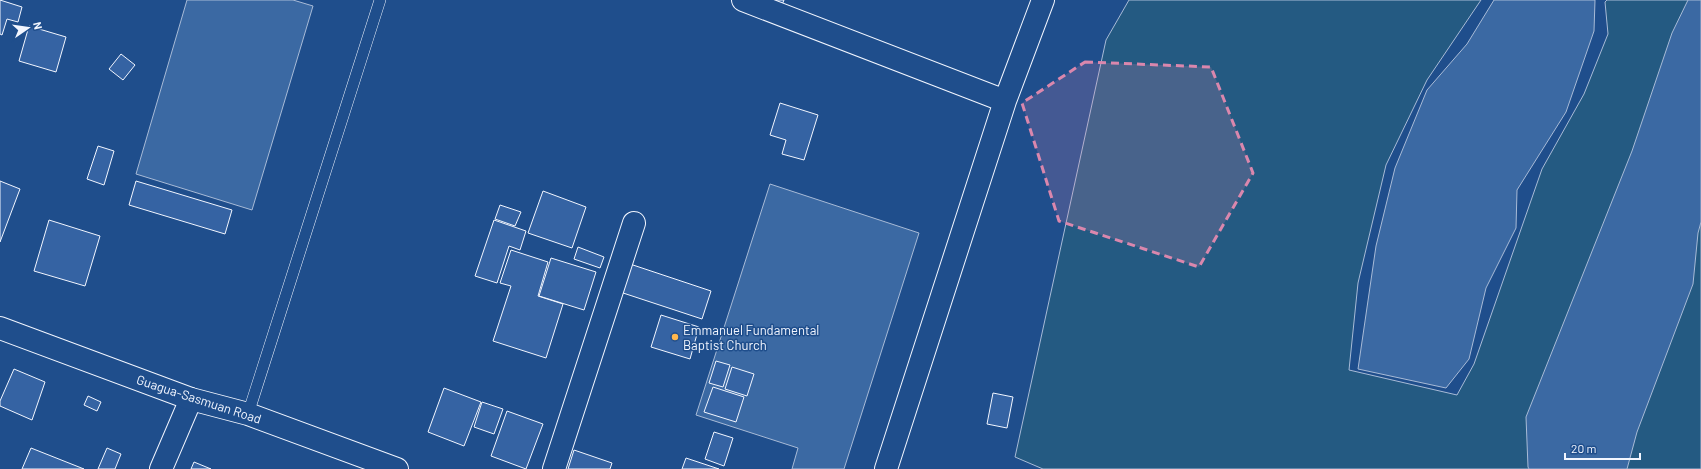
<svg xmlns="http://www.w3.org/2000/svg" width="1701" height="469" font-family="Barlow,sans-serif">
<style>
.green{fill:#245a82;stroke:#a8bbd7}
.water{fill:#3b69a3;stroke:#a8bbd7}
.building{fill:#3563a3;stroke:#f2f6ff}
.lines{fill:none;stroke-linecap:round;stroke-linejoin:round}
.service-casing{stroke:#f2f6ff;stroke-width:12}
.minor-casing{stroke:#f2f6ff;stroke-width:24}
.secondary-casing{stroke:#f2f6ff;stroke-width:24}
.service{stroke:#1f4e8c;stroke-width:11}
.minor{stroke:#1f4e8c;stroke-width:22}
.secondary{stroke:#1f4e8c;stroke-width:22}
.marked{fill:#da87ad;fill-opacity:0.2;stroke:#da87ad;stroke-width:3;stroke-dasharray:8 5;stroke-linejoin:round}
.poi-dot{fill:#ffb74d;stroke:#1f4e8c;stroke-width:1.5}
.labels{text-anchor:middle;dominant-baseline:central;stroke-width:3;stroke-linejoin:round;paint-order:stroke}
.poi-label{font-size:13px;fill:#f2f6ff;stroke:#1f4e8c;text-anchor:start}
.street-label{font-size:13px;fill:#f2f6ff;stroke:#1f4e8c}
</style>
<rect width="100%" height="100%" fill="#1f4e8c"/>
<path class="green" d="M1129,0H1481L1427,80L1386,165L1358,283L1349,370L1457,395L1474,364L1542,169L1584,94L1608,34L1605,2L1607,0H1701V469H1043L1015,457L1106,40Z"/>
<path class="water" d="M187,0H293L313,6L252,210L136,174Z
M1494,0H1595L1594,31L1566,112L1517,190L1516,228L1486,288L1469,359L1446,388L1358,369L1376,246L1395,168L1427,90L1467,44Z
M1688,0H1701V222L1698,233L1693,284L1637,432L1627,469H1529L1528,467L1526,417L1632,151L1672,33Z
M770,184L919,233L844,469H792L798,448L696,415Z"/>
<path class="building" d="M0,0L22,7L18,22L7,19L2,35L0,34Z
M763,0H784L781,7Z
M29,26L66,37L56,72L19,61Z
M121,54L135,65L123,80L109,69Z
M780,103L818,115L804,160L782,154L786,140L770,135Z
M98,146L114,151L104,185L87,179Z
M0,181L20,189L0,242Z
M136,181L232,210L225,234L129,205Z
M543,191L586,207L572,248L528,233Z
M500,205L521,212L515,226L495,219Z
M49,220L100,236L85,286L34,271Z
M494,220L526,231L520,250L509,246L497,283L475,276Z
M578,247L604,257L600,268L574,259Z
M511,250L548,262L538,296L563,304L546,358L493,341L511,286L500,283Z
M551,258L596,272L584,310L539,296Z
M624,262L711,291L702,319L614,290Z
M661,315L699,327L690,359L651,347Z
M716,361L730,365L723,387L709,383Z
M732,367L754,374L747,396L725,389Z
M14,369L45,382L32,420L0,406V401Z
M713,387L744,397L736,422L704,412Z
M444,388L481,402L464,446L428,432Z
M993,393L1013,397L1007,428L987,424Z
M88,396L101,402L97,411L84,405Z
M482,402L503,409L494,434L474,427Z
M507,411L543,424L526,469L491,456Z
M714,432L733,438L724,466L705,459Z
M31,448L84,469H22Z
M107,448L121,454L115,469H98Z
M574,450L612,463L610,469H568Z
M686,458L719,469H682Z
M194,462L211,469H191Z"/>
<g class="lines">
<defs>
<path id="service" d="M248,414L380,0"/>
<path id="minor" d="M743,0L1005,101
M161,469L191,399
M554,469L634,223
M886,469L1005,101L1043,0"/>
<path id="secondary" d="M0,328L191,399L248,414L397,469"/>
</defs>
<use href="#service" class="service-casing"/>
<use href="#minor" class="minor-casing"/>
<use href="#secondary" class="secondary-casing"/>
<use href="#service" class="service"/>
<use href="#minor" class="minor"/>
<use href="#secondary" class="secondary"/>
</g>
<path class="marked" d="M1085,62L1211,67L1253,173L1199,267L1059,221L1022,103Z"/>
<circle class="poi-dot" cx="675" cy="337" r="4"/>
<g class="labels">
<g class="poi-label">
<text x="683" y="330">Emmanuel Fundamental<tspan x="683" dy="15">Baptist Church</tspan></text>
</g>
<g class="street-label">
<text transform="translate(199 399) rotate(18)">Guagua-Sasmuan Road</text>
</g>
</g>
<g transform="translate(28 28) rotate(77)" stroke="#1f4e8c" stroke-width="3" paint-order="stroke">
<path d="M0-3L7 15L0 10L-7 15Z" fill="#f2f6ff"/>
<text y="-6" font-size="11" font-weight="bold" text-anchor="middle" fill="#f2f6ff">N</text>
</g>
<path d="M1565 453v6h75v-6" fill="none" stroke="#f2f6ff" stroke-width="2"/>
<text x="1571" y="453" font-size="12" fill="#f2f6ff" stroke="#1f4e8c" stroke-width="3" paint-order="stroke">20 m</text>
</svg>
